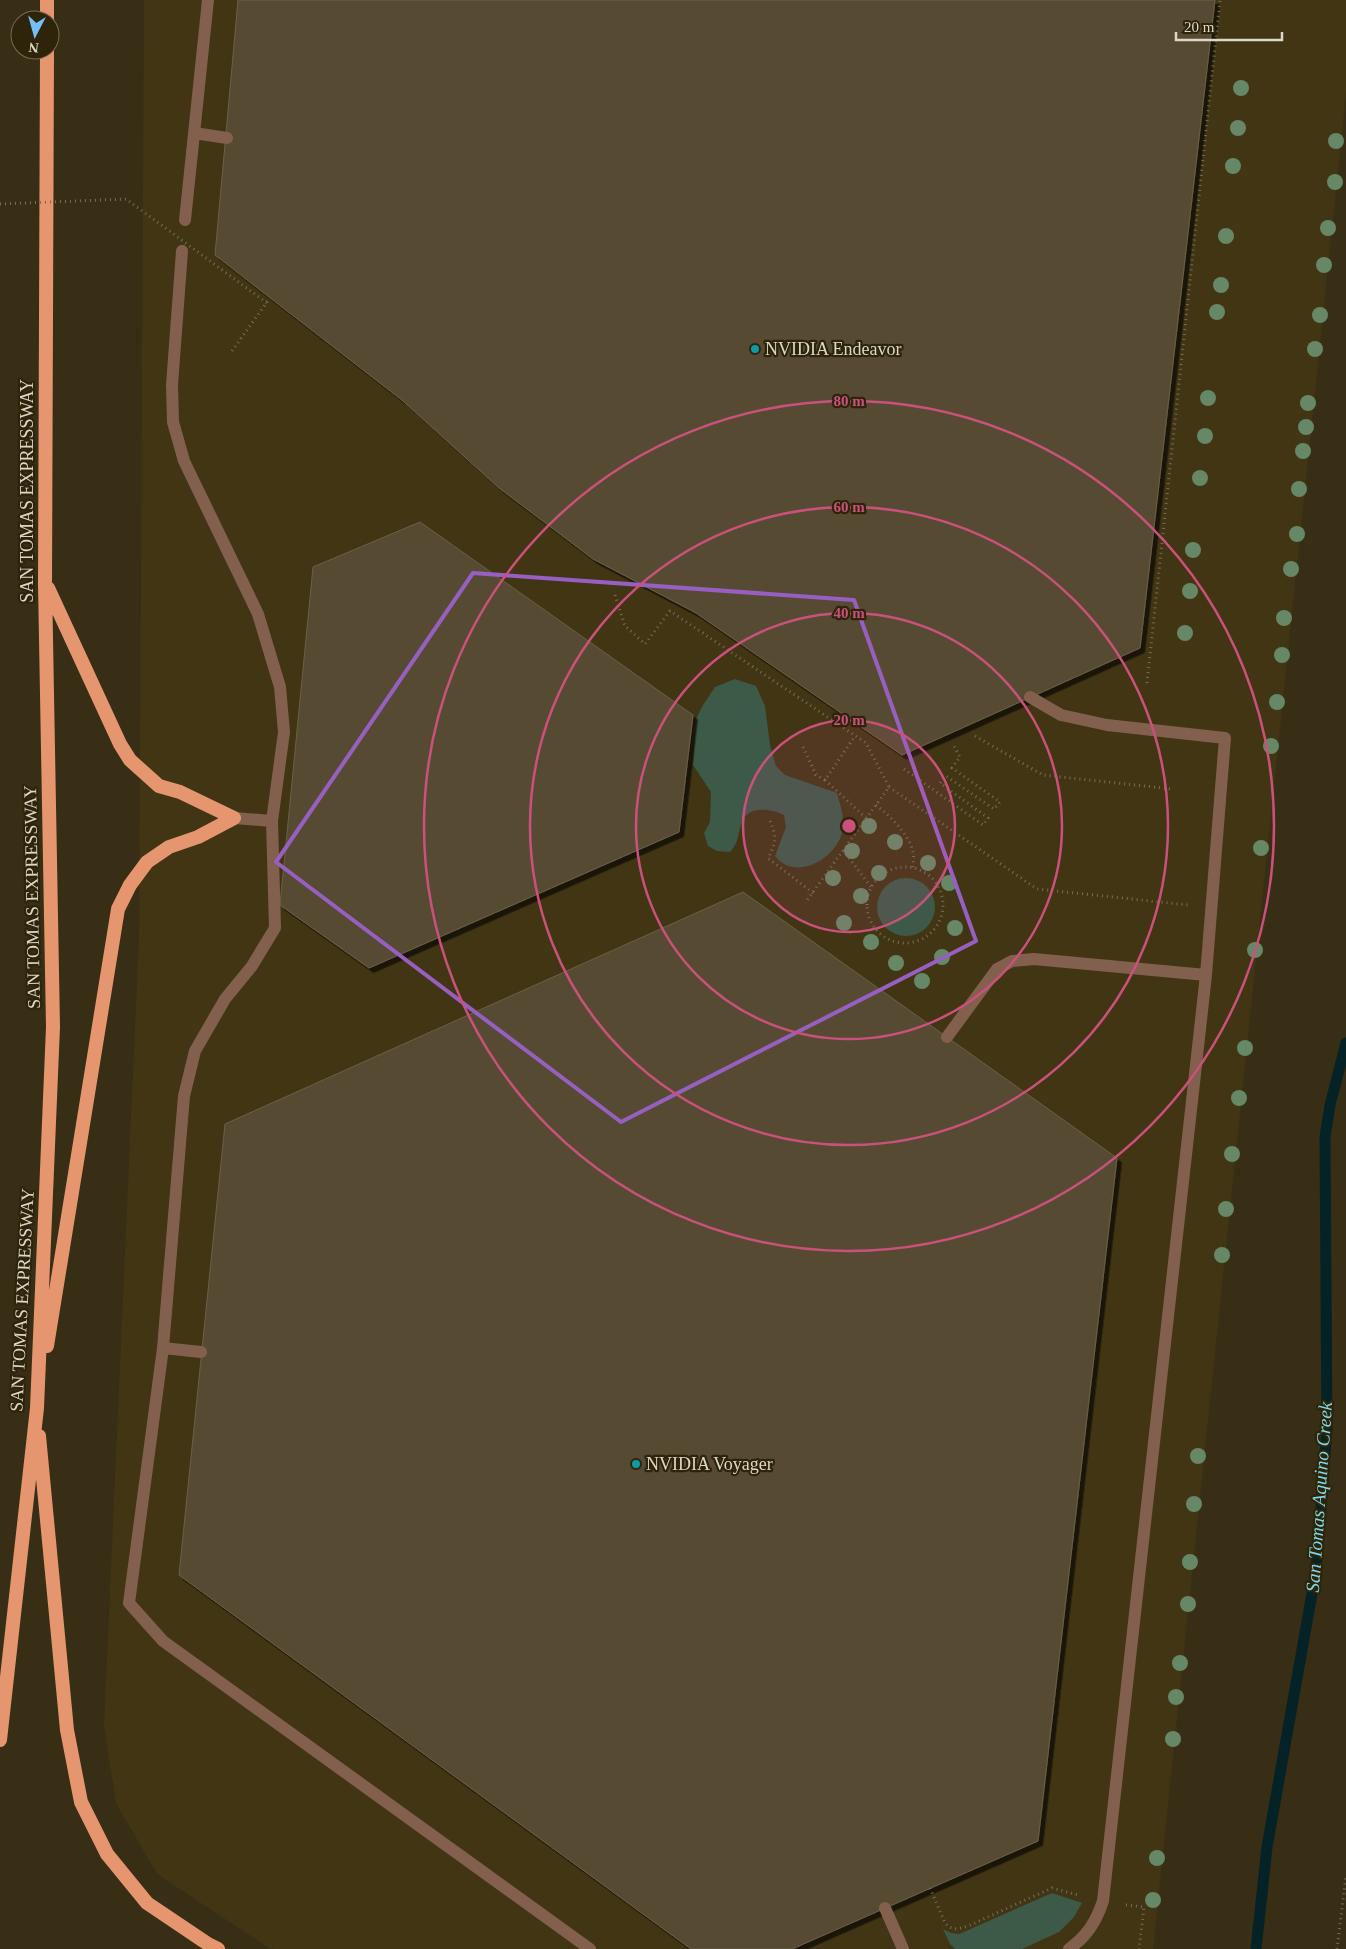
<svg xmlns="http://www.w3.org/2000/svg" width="1346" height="1949" font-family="'Times New Roman',serif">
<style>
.built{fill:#413514}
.green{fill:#3d5948}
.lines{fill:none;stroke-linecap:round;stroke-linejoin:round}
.stream{stroke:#052227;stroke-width:11}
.building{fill:#564c33;stroke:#6a6046;filter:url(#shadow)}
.path{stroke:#756e58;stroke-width:3;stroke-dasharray:1 4;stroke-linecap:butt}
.service{stroke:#835f4e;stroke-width:12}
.trunk{stroke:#e6966e;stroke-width:14}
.path-bridge{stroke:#756e58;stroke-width:3;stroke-dasharray:1 4;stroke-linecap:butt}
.tree{fill:#686}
.marked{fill:none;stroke:#985fc2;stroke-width:4;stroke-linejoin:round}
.ring{fill:none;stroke:#ca517c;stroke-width:2.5}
.culture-dot{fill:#0f9aa8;stroke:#2d240a;stroke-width:2}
.labels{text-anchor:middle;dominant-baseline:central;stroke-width:4.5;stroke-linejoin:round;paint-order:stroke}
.poi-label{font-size:18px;fill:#ddd7c8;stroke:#2d240a;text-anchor:start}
.street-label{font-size:18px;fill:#ddd7c8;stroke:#2d240a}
.water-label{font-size:19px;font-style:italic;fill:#7ed8e9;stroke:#2d240a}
.centre{fill:#ca517c;stroke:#2d240a;stroke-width:2.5}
.ring-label{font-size:15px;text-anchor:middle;font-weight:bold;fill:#ca517c;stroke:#2d240a;stroke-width:4.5;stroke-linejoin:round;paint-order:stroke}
</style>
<defs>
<filter id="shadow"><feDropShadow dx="4.5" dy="4.5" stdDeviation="0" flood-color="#0009"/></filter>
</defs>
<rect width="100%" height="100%" fill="#372e15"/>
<path class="built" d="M144,0H1346V94L1153,1949H274L269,1948L157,1874L116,1803L104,1726L139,937Z"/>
<path class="green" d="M735,679L756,686L765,706L770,745L776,766L785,775L837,793C841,807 846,822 841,836C832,861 794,881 775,856L786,827L784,815C772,809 748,805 742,822C737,835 740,841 730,852L717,851L708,846L704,833L710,822L711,792L693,765L696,719L703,705L715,687Z
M877 907a29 29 0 1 1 58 0a29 29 0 1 1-58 0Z
M1052,1893L1082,1903L1074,1917L1059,1932L1022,1949H955L950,1944L943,1929L951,1933L959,1934Z"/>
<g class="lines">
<path class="stream" d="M1256,1949L1267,1847L1316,1571L1327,1429L1325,1137L1330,1105L1346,1043"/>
</g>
<path class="building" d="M238,0H1215L1140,648L902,755L696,613L593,559L499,488L403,401L215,255Z
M420,522L693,715L679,832L369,968L280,905L313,567Z
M743,892L1117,1158L1038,1841L792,1949H691L179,1575L225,1124Z"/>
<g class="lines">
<path class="path" d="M232,351L270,298
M615,595L625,626L645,644L670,611L866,743L889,787L805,903
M1147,683L1220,0
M975,736L1043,775L1172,789
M803,747L816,775L825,780L855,736
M904,769L983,825L988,818L940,783L946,776L994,809L1000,802L952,768L960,757L954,746
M825,780L866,818
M889,787L1037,889L1188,905
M876,805C889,815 909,834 913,852C914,856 913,863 913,868
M770,821C777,837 776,843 768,858L813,893
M843,850L871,887
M867 905a38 38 0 1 1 76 0a38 38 0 1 1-76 0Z
M930,1888L945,1923C952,1931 958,1929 968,1926L1052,1888L1078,1895
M1126,1905L1144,1907L1139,1949
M1337,1949L1346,1876"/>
<path class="service" d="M194,133L227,138
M185,220L208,0
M182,251L172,385L173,422L184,461L258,614L280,687L284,732L272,821L275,928L252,966L225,999L195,1051L184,1096L163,1348L129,1603L163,1641L590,1949
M1030,697L1061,715L1107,725L1225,738L1206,975L1103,1901C1096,1922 1087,1936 1069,1949
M234,818L272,821
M947,1037L997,969L1012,961L1034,959L1206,975
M163,1348L201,1352
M885,1908L903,1949"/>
<path class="trunk" d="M47,20V0
M48,588L120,744L130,760L159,786L180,792L234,818
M47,1346L118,909L130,885L147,862L169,847L198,837L234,818
M39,1436L67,1730L81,1802L107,1854L147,1903L208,1944L218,1949
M0,1740L37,1408L53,1027L45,583L47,50"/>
<path class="path-bridge" d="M0,204L126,199L267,303"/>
</g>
<g class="tree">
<circle cx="1241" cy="88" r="8"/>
<circle cx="1238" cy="128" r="8"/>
<circle cx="1336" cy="141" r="8"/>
<circle cx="1233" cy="166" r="8"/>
<circle cx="1335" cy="182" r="8"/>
<circle cx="1328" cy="228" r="8"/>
<circle cx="1226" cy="236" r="8"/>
<circle cx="1324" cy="265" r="8"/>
<circle cx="1221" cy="285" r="8"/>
<circle cx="1217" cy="312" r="8"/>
<circle cx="1320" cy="315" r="8"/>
<circle cx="1315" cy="349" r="8"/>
<circle cx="1208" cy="398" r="8"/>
<circle cx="1308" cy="403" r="8"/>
<circle cx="1306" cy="427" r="8"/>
<circle cx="1205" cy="436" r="8"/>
<circle cx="1303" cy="451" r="8"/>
<circle cx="1200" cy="478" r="8"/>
<circle cx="1299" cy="489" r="8"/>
<circle cx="1297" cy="534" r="8"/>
<circle cx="1193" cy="550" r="8"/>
<circle cx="1291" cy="569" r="8"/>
<circle cx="1190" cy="591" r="8"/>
<circle cx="1284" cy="618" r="8"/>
<circle cx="1185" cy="633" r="8"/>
<circle cx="1282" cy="655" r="8"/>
<circle cx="1277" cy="702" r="8"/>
<circle cx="1271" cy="746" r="8"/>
<circle cx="869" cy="826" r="8"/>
<circle cx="895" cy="842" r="8"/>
<circle cx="1261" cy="848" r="8"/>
<circle cx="852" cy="851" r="8"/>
<circle cx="928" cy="863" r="8"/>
<circle cx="879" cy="873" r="8"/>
<circle cx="833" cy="878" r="8"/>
<circle cx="949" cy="883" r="8"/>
<circle cx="861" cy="896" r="8"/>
<circle cx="844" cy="923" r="8"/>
<circle cx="955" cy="928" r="8"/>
<circle cx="871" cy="942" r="8"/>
<circle cx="1255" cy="950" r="8"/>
<circle cx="942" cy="957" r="8"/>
<circle cx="896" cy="963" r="8"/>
<circle cx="922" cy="981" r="8"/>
<circle cx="1245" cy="1048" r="8"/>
<circle cx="1239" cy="1098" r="8"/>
<circle cx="1232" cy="1154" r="8"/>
<circle cx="1226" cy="1209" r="8"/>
<circle cx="1222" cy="1255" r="8"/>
<circle cx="1198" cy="1456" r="8"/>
<circle cx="1194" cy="1504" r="8"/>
<circle cx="1190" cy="1562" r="8"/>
<circle cx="1188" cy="1604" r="8"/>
<circle cx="1180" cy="1663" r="8"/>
<circle cx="1176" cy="1697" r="8"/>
<circle cx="1173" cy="1739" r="8"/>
<circle cx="1157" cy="1858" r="8"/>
<circle cx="1153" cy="1900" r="8"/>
</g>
<path class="marked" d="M473,573L854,600L976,941L621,1122L276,862Z"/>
<circle cx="849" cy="826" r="106" fill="#ca517c" fill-opacity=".12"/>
<g class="ring">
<circle cx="849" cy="826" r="106"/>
<circle cx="849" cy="826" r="213"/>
<circle cx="849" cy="826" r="319"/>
<circle cx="849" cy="826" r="425"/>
</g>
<g class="culture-dot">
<circle cx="755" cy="349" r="5"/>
<circle cx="636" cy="1464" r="5"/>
</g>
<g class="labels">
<g class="poi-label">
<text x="765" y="349">NVIDIA Endeavor</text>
<text x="646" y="1464">NVIDIA Voyager</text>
</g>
<g class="street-label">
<text transform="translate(27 491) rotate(-90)">SAN TOMAS EXPRESSWAY</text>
<text transform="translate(32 897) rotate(-91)">SAN TOMAS EXPRESSWAY</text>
<text transform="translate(22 1300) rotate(-87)">SAN TOMAS EXPRESSWAY</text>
</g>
<g class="water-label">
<text transform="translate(1319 1497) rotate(-86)">San Tomas Aquino Creek</text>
</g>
</g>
<circle cx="849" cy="826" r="8" class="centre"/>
<g class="ring-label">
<text x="849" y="406">80 m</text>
<text x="849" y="512">60 m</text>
<text x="849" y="618">40 m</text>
<text x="849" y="725">20 m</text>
</g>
<g transform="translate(35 35) rotate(186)"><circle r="24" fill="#2d240a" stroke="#736c56"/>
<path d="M0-4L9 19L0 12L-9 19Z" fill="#76c0f7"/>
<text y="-8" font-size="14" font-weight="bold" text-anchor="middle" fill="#ddd7c8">N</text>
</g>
<path d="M1176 32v8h106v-8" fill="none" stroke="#ddd7c8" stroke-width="2.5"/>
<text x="1184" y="32" font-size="15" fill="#ddd7c8" stroke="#2d240a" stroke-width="4" paint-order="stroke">20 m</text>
</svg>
